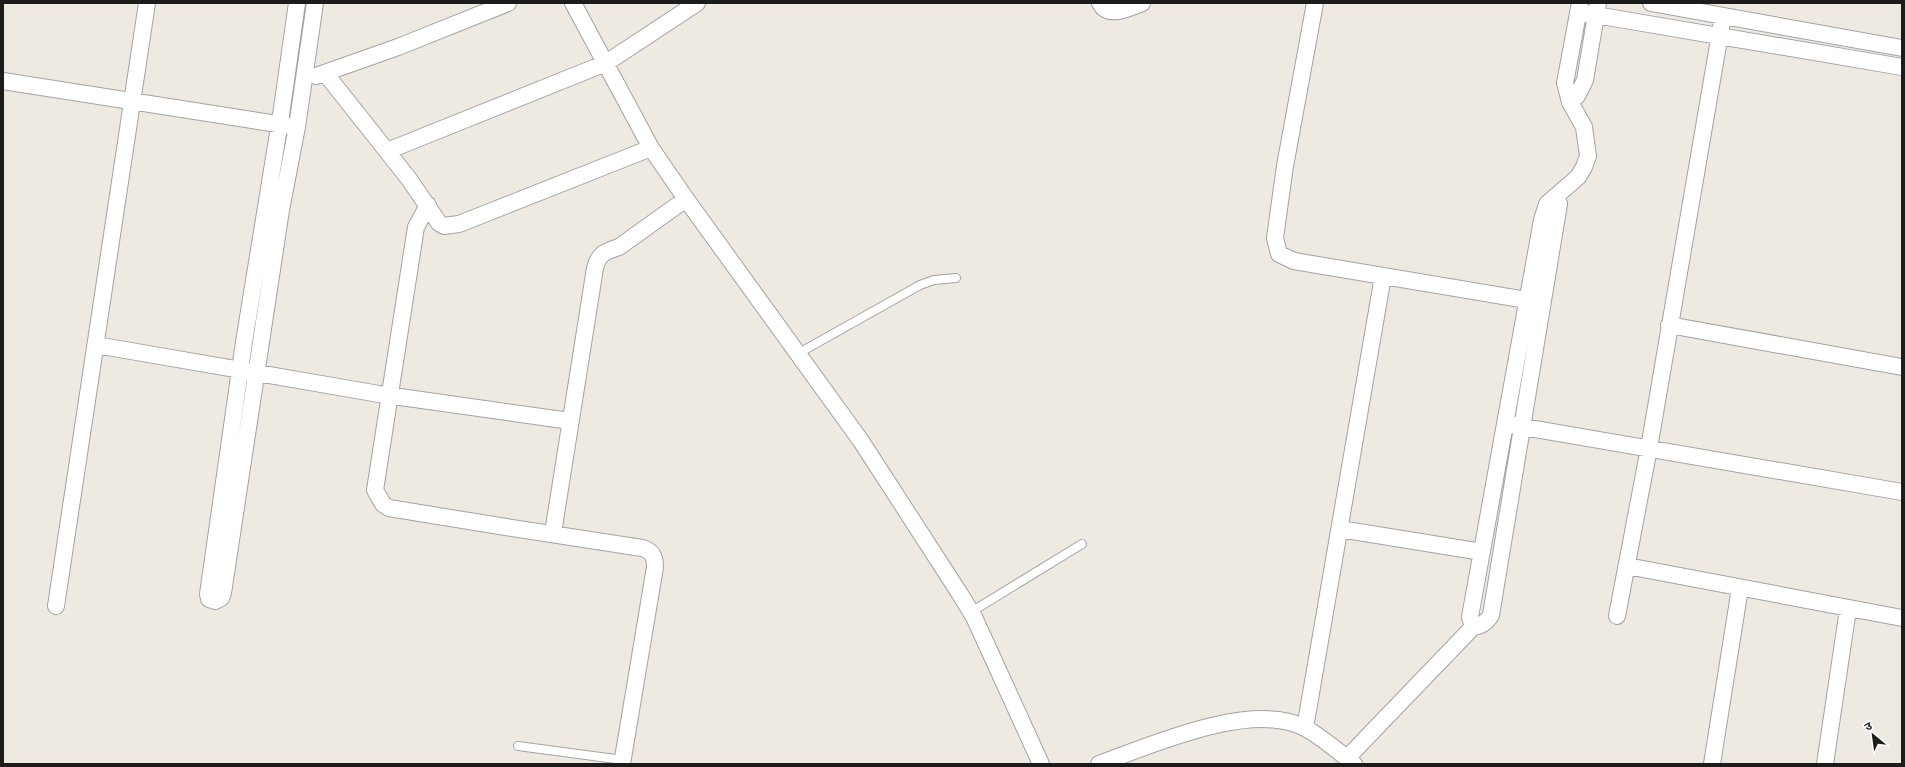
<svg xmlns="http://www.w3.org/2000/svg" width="1905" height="767" font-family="Barlow,'Noto Sans Devanagari',sans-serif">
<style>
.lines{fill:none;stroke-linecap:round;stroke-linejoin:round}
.lane-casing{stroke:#a3a3a3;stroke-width:10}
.street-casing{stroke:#a3a3a3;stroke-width:18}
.lane{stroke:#fff;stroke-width:8}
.street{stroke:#fff;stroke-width:16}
</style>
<rect width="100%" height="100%" fill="#eee9e1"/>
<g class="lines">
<defs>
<path id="lane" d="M799,353L920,285L934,280L956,278
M971,612L1082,544
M518,746L623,760"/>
<path id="street" d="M297,3L281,115L244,342L208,594L209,599L215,601L221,598L223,593L281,210L297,127L315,3
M573,3L651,148L686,199L861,441L960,594L974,617L1041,764
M1100,3C1108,19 1129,8 1142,3
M1315,3L1285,166L1275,238L1279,254L1294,261L1527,300
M1651,3L1902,48
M1578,12L1902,67
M325,73L409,179L439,223L444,226L459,224L651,148
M316,76L398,47L508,3
M3,81L290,126
M1570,102L1577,96L1585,80L1598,3
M387,151L606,63L697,3
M428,205L416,227L375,490L383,504L389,508L506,527L642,548C652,551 655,556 655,567L622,764
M1669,325L1902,367
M96,345L379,394L570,421
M1512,425L1902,492
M1340,529L1482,552
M553,533L595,268C599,253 605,252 619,247L686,199
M1627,566L1902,618
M56,606L147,3
M1617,616L1649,448L1723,16
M1473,627L1470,617L1542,220L1547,204L1578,177L1584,167L1588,156L1584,127L1570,102L1565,83L1580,3
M1305,728L1383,276
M1347,758L1473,627C1481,626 1487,622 1491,615L1559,204L1556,196
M1099,764C1152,745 1252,700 1305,728C1322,737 1339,752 1354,764
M1712,764L1740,588
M1825,764L1848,609"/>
</defs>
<use href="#lane" class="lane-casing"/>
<use href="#street" class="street-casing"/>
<use href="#lane" class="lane"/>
<use href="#street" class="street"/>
</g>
<rect width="1905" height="767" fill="none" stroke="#1c1c1c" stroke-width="8"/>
<g transform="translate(1873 735) rotate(331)" stroke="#ffffff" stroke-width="3" paint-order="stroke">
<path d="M0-3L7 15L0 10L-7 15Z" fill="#1c1c1c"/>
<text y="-6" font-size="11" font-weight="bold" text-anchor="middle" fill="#1c1c1c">उ</text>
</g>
</svg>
